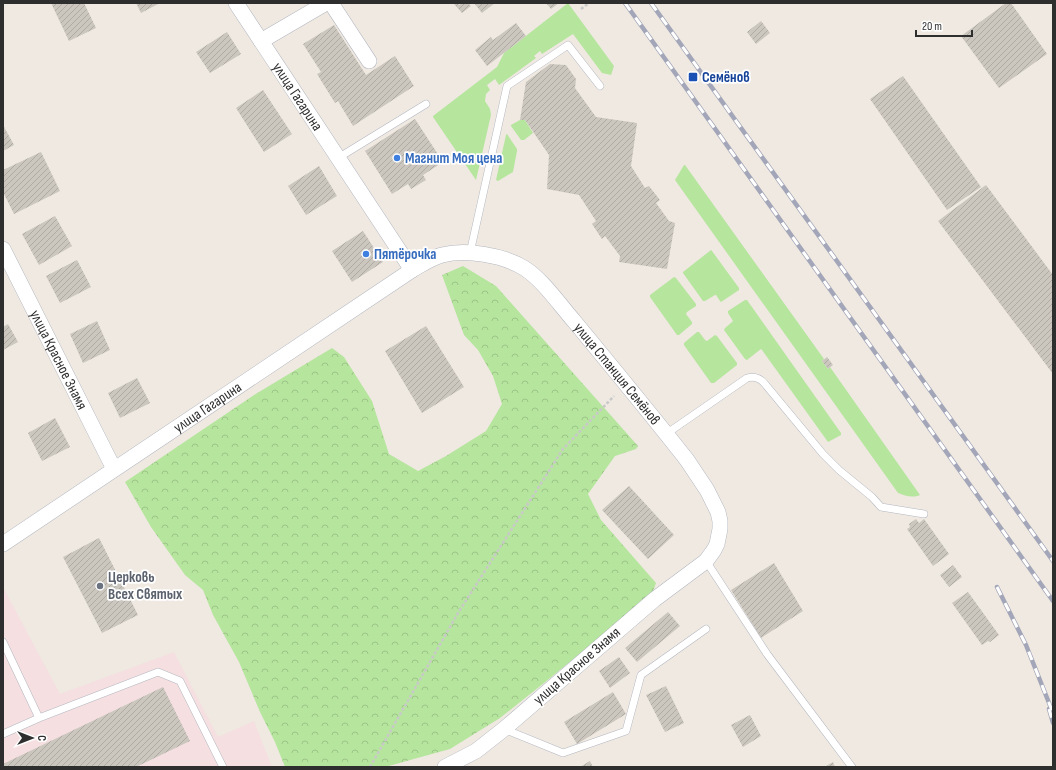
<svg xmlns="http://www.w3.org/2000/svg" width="1056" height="770" font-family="'Sofia Sans Condensed',sans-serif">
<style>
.medical{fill:#f5dfe0}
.grass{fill:#b6e59e}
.park{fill:url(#park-crowns)}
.building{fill:url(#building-hatch)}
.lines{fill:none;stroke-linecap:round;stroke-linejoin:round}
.service-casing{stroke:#b4b7c1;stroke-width:8}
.minor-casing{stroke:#b4b7c1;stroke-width:16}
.path{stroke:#c9c9c9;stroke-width:2.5;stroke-dasharray:3 2;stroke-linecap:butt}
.service{stroke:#fff;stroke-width:7}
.minor{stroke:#fff;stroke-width:15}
.rail-casing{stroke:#a3a6b8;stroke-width:4.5}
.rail{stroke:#fff;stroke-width:3;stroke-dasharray:9;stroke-linecap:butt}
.transit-dot{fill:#1a4fb4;stroke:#fff;stroke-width:1.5}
.shop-dot{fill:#3f7fe0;stroke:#fff;stroke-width:1.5}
.worship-dot{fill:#6b7280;stroke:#fff;stroke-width:1.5}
.labels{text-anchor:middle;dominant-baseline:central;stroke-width:3.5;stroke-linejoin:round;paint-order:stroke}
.transit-label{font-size:15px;font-weight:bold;fill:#164399;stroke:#fff;text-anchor:start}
.street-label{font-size:15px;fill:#2e2e2e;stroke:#fff}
.shop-label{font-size:15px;font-weight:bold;fill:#366cbe;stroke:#fff;text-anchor:start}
.worship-label{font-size:15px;font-weight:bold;fill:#5b616d;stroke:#fff;text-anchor:start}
</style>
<defs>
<pattern id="park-crowns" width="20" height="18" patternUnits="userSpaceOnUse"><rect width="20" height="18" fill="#b6e59e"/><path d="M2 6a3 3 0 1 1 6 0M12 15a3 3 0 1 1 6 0" fill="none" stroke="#9dc588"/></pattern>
<pattern id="building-hatch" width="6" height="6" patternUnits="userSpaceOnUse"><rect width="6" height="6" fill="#cbc7bf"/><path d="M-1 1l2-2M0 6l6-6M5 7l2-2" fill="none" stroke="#afaba4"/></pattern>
</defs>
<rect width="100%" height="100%" fill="#efe9e1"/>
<path class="medical" d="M3,587L60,694L174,652L218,737L254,721L272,767H3Z"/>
<path class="grass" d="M568,3L614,66L611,75L602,73L573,34L542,54L540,51L534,56L536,58L499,85L495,79L487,85L490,90L486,94L485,101L490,109L491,115L476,180L433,117V116L497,67L504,53Z
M520,120H525L533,133L524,140H521L511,126V125Z
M507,134L517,149V151L513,172L498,181L496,180L506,135Z
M684,165H685L824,359L822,361L828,369L830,367L920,495C913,498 905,496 898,493L675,180Z
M711,250L712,251L739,288V290L721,302L720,301L716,295H715L705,301H703L683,273V272Z
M674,277L676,278L696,304V306L687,312L686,314L692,322V324L679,335H677L650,297V295Z
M745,300H747L841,433V435L828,442L762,350L761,349L747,360L745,359L724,330L725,328L732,322L733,321L728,313V311Z
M697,332H699L705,340L707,341L715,335L717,336L737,363V365L714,383H711L684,345V343Z"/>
<path class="park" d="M463,266L496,286L638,446L636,449L615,456L588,494L601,520L656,583L652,594L633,608L594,642L544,683L500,718L450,749L385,767H285L275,742L260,712L239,662L213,615L203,590L185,575L151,527L125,482L254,395L332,348L344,357L372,401L389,454L418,471L446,456L486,431L502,404L493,376L478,350L464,335L442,275Z"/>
<path class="building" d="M51,3H84L96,28L69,41Z
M136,3H160L141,13Z
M456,3H458L459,5L462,3H468L471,6L462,13L454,4Z
M474,3H495L482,13Z
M546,3H559L551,9Z
M1006,3H1011L1047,54L999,88L961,36Z
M761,21L770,33L756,44L747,32Z
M516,23L526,36L487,66L475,50L491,37L493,40Z
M334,25L366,75L395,56L414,86L353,126L338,101L335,103L317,74L321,72L303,44Z
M227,32L241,54L210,73L196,52Z
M550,64L566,65L576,79L575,88L596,117L637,123L631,166L645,188L649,186L660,200L656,203L669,221L675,223L667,269L619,262L620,256L605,236L602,239L592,224L596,221L579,195L547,189L549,155L525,120H520L526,82Z
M903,76L981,187L947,210L870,99Z
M263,90L292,134L264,152L236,108Z
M415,119L443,162L423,175L426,180L411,189L408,184L392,194L365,151Z
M3,125L14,145L3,151Z
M41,152L60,191L14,214L3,192V170Z
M319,166L337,196L306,215L288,186Z
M986,185L1053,275V374L938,221Z
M55,216L72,246L39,265L22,234Z
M363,231L383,262L352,282L332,251Z
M77,260L91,287L60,303L46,276Z
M97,321L110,350L83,363L70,334Z
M8,324L18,342L3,350V327Z
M426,326L464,387L422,413L385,351Z
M827,357L833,365L828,369L822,361Z
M137,378L150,403L120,418L108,393Z
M55,418L70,447L42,461L28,433Z
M629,486L674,535L648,559L602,510Z
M916,519L919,523L924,519L949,554L933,566L907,529L910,527L909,524Z
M99,538L138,615L102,633L63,557Z
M774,563L803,611L761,638L731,590Z
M953,565L962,577L949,587L940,575Z
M968,592L999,635L990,642L988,641L982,645L952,603Z
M668,612L680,626L637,662L625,648Z
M619,657L630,673L610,688L599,671Z
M666,686L684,723L665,732L646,695Z
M163,687L190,741L136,767H3V764Z
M613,692L626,714L577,744L564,722Z
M750,715L761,736L743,747L731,725Z
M590,761L593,767H580Z
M833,762L835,767H824Z"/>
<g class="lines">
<defs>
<path id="service" d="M338,158L426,104
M470,253L507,86L568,45L600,86
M666,434L747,378C754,376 760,378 765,384L823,454L839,470L872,497L881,507L924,514
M706,561L767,654L852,767
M3,642L39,718L3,734
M39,718L158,672L180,681L223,767
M504,729L563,753L626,731L641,675L706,629"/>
<g id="minor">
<path id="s1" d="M236,3L412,270"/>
<path d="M331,3L369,61"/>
<path d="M261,41L326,3"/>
<path id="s2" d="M3,249L114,469"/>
<path id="s3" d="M3,544L412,270C421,265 431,258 442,255C466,249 503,255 524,268C542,279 560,305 574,321C612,367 650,413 687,460L707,490L718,512L720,521V529L717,544L714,550L706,561L655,599L504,729L476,751L445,767"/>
</g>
</defs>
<use href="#service" class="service-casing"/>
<use href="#minor" class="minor-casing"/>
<path class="path" d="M581,9L589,3
M370,767L458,613L563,449L614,396"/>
<use href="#service" class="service"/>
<use href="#minor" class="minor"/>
<defs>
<path id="rail" d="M625,3L1053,601
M651,3L1053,561
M997,587L1026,645L1053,713
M1049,709L1053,723"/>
</defs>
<use href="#rail" class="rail-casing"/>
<use href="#rail" class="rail"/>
</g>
<rect class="transit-dot" x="688" y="72" width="10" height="10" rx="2"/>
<g class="shop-dot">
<circle cx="397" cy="158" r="4"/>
<circle cx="366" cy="254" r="4"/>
</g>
<circle class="worship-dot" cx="100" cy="586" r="4"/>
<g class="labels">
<g class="transit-label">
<text x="702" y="77">Семёнов</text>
</g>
<g class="street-label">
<text stroke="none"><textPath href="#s1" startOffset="112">улица Гагарина</textPath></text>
<text stroke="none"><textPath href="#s2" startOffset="124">улица Красное Знамя</textPath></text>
<text stroke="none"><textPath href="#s3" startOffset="752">улица Станция Семёнов</textPath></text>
<text stroke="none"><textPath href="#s3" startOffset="246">улица Гагарина</textPath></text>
<text transform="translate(577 666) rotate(-41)">улица Красное Знамя</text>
</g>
<g class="shop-label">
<text x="405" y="158">Магнит Моя цена</text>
<text x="374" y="254">Пятёрочка</text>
</g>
<g class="worship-label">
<text x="108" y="577">Церковь<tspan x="108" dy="17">Всех Святых</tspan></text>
</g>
</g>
<rect width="1056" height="770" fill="none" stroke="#2e2e2e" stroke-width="8"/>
<g transform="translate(32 738) rotate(90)" stroke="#ffffff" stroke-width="3" paint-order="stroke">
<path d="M0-3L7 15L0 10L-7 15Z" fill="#2e2e2e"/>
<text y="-6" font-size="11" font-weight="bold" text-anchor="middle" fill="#2e2e2e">С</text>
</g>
<path d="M916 30v6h56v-6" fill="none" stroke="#2e2e2e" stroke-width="2"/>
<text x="922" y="30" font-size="12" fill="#2e2e2e" stroke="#ffffff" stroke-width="3" paint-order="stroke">20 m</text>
</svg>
